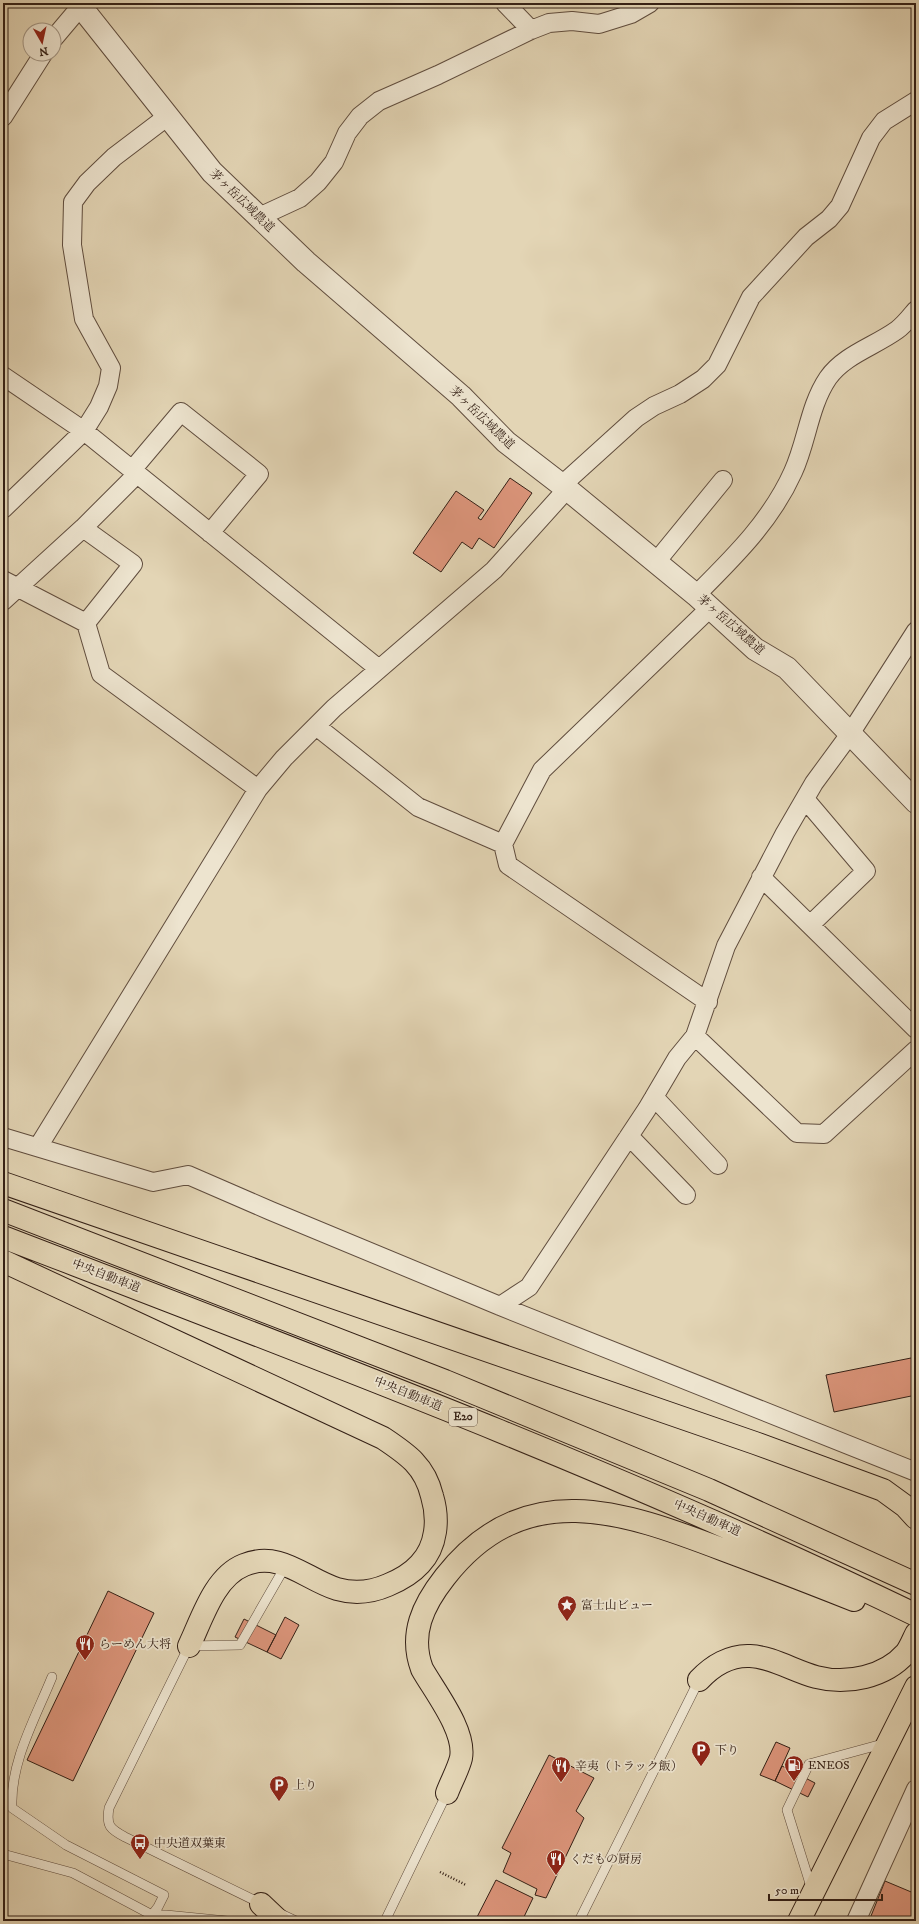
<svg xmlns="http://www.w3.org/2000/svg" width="919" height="1924" font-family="'IM FELL DW Pica','Noto Serif JP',serif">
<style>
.building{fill:#dc957b;stroke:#342016}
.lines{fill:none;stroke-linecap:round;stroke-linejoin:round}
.service-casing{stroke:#604d3e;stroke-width:10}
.minor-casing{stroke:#604d3e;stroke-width:20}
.tertiary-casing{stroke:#604d3e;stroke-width:24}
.motorway-casing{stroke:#342016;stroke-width:24}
.path{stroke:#342016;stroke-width:2.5;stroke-dasharray:1 2;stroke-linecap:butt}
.service{stroke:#ede4cf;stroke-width:9}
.minor{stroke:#ede4cf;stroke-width:18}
.tertiary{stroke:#ede4cf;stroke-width:22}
.motorway{stroke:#e3d5b5;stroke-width:22}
.labels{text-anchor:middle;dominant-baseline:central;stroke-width:3.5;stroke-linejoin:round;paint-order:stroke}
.shield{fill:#ede4cf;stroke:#6c5b4e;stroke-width:1}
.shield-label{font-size:11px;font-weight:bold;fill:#342016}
.street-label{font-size:12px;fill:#342016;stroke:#ede4cf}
.poi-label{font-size:12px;fill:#342016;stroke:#ede4cf;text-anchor:start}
</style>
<rect width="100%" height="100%" fill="#e3d5b5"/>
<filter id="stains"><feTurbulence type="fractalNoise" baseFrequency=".005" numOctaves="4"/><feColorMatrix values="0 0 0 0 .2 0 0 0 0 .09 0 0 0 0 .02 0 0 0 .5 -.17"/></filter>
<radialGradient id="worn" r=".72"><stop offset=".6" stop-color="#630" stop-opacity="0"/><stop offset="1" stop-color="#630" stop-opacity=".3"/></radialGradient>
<path class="building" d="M510,478L532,493L494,548L479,538L472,549L462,542L441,572L413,553L456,491L484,510L478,518L481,520Z
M916,1357V1395L834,1412L826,1375Z
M108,1591L154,1613L73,1781L27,1760Z
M285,1617L299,1625L281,1659L267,1652Z
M244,1619L276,1635L267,1652L235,1637Z
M776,1742L790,1748L775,1781L760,1775Z
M549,1755L594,1778L576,1811L584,1818L546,1898L535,1895L537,1889L503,1872L511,1853L502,1848Z
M782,1766L815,1783L808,1797L775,1781Z
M496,1880L533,1898L522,1921H475Z
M885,1881L916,1894V1921H869Z"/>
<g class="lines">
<defs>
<path id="service" d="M3,1854L73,1873L152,1915L158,1907L164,1895L66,1845L12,1808C10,1762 35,1719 52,1677
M812,1890L787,1810L809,1764L886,1743
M262,1904L125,1837C110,1829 106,1826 109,1808L189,1646L240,1645L286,1565
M279,1913L296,1921
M152,1915H166L227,1921
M385,1921L447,1793
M579,1921L699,1680"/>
<path id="minor" d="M505,3L531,30
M54,38L81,6
M3,117L43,54
M259,217L300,198L318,182L334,162L347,133L360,116L379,101L438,75L531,30L549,23L572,21L599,24L631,14L650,3
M3,376L84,431L379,669
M132,470L181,412L259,474L210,533
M562,485L636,418L654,406L680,394L703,379L717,365L751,297L806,237L829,219L840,206L871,138L884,121L916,101
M3,509L84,431L99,407L108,386L111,368L84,319L72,245L73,202L87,183L114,157L168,116
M83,528L133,564L86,623
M656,562L723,480
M3,580L86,623L101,674L258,789
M696,595C734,557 771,521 793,472C807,442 809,406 828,378C844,355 875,346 897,330C904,325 910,317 916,310
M3,601L83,528L137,474
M316,726L418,807L503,844
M805,799L866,871L810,925
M761,877L916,1029
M708,1002L508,865L503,844L542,770L710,608
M695,1036L797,1133L824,1134L916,1050
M654,1097L718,1165
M629,1136L686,1195
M3,1137L153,1182L188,1175L271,1211L500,1306L916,1472
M38,1147L258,789L284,758L334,708L494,570L567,489
M500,1306L529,1287L647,1109L677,1058L695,1036L726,946L785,833L814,783L850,734L916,631
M856,1921L916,1789"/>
<path id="tertiary" d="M78,3L212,172L306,262L461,396L506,442L567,489L696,595L755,649L787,668L916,802"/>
<path id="motorway" d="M3,1183L755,1443L883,1490L905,1506L916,1518
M3,1210L445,1381L709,1490L916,1584
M3,1237C310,1355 619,1471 916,1615
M3,1261L383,1438C407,1454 425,1466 432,1496C439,1519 437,1546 420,1564C411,1574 400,1580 388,1585C372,1592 354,1594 337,1589C305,1579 280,1550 244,1565C214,1577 202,1619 189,1646
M699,1680C712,1666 730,1655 750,1656C772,1657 794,1671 816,1677C847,1685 885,1677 906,1653C910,1648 913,1640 916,1634
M447,1793C451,1782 458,1770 461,1758C466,1731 435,1692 422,1669C409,1634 423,1605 445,1577C524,1476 622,1511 724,1550C767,1566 811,1583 854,1600
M261,1904L279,1921
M799,1921L916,1687"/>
</defs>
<use href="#service" class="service-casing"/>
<use href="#minor" class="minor-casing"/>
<use href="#tertiary" class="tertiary-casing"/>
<use href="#motorway" class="motorway-casing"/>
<path class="path" d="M440,1872L466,1885"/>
<use href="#service" class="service"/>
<use href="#minor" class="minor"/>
<use href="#tertiary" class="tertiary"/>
<use href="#motorway" class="motorway"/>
</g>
<defs>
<symbol id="sight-pin" viewBox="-11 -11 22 30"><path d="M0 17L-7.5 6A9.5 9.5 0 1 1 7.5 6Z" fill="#8f2418" stroke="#ede4cf"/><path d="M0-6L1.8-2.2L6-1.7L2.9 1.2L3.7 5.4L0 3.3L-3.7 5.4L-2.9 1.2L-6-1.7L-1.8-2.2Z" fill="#fff"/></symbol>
<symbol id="restaurant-pin" viewBox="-11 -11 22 30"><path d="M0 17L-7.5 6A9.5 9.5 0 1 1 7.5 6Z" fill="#8f2418" stroke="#ede4cf"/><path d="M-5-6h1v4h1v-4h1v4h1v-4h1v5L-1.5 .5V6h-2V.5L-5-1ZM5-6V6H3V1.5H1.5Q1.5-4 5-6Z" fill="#fff"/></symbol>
<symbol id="parking-pin" viewBox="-11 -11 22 30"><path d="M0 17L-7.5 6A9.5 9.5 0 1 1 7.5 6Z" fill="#8f2418" stroke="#ede4cf"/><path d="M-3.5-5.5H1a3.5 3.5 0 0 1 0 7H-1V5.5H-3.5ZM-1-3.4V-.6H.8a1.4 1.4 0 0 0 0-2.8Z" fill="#fff"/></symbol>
<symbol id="fuel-pin" viewBox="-11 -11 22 30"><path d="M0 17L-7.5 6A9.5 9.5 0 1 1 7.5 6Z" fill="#8f2418" stroke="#ede4cf"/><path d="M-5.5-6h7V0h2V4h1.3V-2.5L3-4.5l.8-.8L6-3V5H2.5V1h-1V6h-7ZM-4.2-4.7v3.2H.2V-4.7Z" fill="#fff"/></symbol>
<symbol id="bus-pin" viewBox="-11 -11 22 30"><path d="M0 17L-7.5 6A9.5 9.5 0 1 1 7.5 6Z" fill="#8f2418" stroke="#ede4cf"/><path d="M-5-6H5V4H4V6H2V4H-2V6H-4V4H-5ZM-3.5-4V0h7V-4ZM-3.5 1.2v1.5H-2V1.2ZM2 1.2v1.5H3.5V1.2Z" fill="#fff"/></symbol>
</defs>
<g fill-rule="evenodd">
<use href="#sight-pin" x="556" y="1594" width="22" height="30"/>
<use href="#restaurant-pin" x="74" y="1633" width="22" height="30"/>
<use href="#parking-pin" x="690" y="1739" width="22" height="30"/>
<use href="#fuel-pin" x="783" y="1754" width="22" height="30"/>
<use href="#restaurant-pin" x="550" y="1755" width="22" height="30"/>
<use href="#parking-pin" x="268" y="1774" width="22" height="30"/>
<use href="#bus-pin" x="129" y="1832" width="22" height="30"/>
<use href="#restaurant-pin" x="545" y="1848" width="22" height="30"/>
</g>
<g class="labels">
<rect class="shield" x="449" y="1408" width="28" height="18" rx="3"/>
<g class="shield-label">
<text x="463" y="1417">E20</text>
</g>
<g class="street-label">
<text transform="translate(242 201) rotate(44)">茅ヶ岳広域農道</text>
<text transform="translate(482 418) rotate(44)">茅ヶ岳広域農道</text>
<text transform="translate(731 625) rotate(41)">茅ヶ岳広域農道</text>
<text transform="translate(106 1276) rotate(21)">中央自動車道</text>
<text transform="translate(408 1394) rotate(22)">中央自動車道</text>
<text transform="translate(707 1518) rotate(24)">中央自動車道</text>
</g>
<g class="poi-label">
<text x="581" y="1605">富士山ビュー</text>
<text x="99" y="1644">らーめん大将</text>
<text x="715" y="1750">下り</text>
<text x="808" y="1765">ENEOS</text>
<text x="575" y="1766">辛夷（トラック飯）</text>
<text x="293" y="1785">上り</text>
<text x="154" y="1843">中央道双葉東</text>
<text x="570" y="1859">くだもの厨房</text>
</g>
</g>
<rect width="919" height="1924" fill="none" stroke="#e3d5b5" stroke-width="16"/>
<rect x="4" y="4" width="911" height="1916" fill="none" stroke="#342016" stroke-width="2"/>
<rect x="8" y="8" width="903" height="1908" fill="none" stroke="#342016"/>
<g transform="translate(42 42) rotate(171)"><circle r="19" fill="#ede4cf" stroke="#a39685"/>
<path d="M0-3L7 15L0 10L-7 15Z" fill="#8f2418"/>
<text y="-6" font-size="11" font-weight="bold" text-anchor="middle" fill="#342016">N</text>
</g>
<path d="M769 1894v6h113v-6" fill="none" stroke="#342016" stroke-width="2"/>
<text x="775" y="1894" font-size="12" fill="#342016" stroke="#ede4cf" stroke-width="3" paint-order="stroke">50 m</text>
<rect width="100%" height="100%" filter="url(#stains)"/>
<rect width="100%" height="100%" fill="url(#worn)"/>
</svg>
